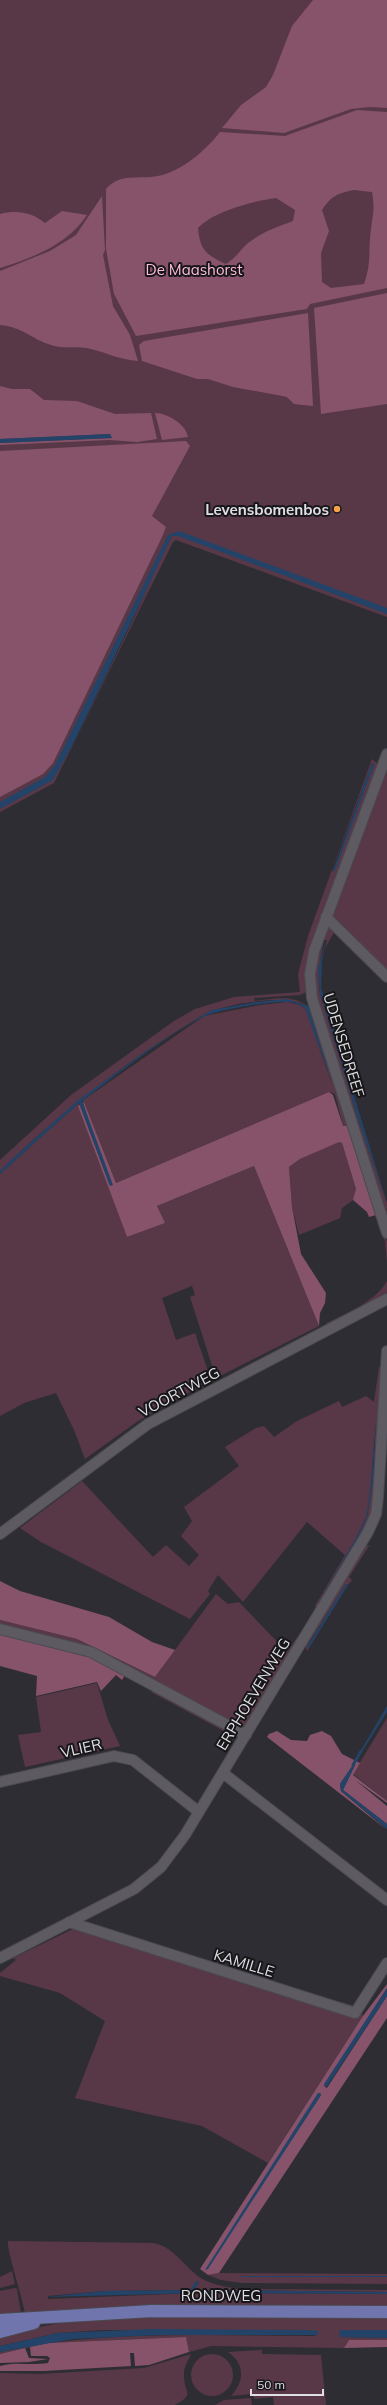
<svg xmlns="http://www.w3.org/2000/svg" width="387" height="2405" font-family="Mulish,sans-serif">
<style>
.green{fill:#583846;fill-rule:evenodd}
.forest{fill:#86536b;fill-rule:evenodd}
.water{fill:#244368}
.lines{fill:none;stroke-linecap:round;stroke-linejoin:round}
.stream{stroke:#244368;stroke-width:3}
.street-casing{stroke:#4b4a50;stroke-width:12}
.primary-casing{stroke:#4b4a50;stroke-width:14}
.street{stroke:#5d5a62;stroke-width:10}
.primary{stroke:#7175ae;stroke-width:12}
.poi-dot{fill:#f7a248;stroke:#171619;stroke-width:1.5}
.labels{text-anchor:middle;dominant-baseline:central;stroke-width:4;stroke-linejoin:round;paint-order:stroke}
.park-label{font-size:15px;fill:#febcd9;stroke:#171619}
.poi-label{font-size:15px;font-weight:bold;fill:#e0dfe3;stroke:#171619;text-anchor:end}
.street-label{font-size:15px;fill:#e0dfe3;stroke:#171619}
</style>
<rect width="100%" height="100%" fill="#2f2d34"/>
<path class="green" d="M0,0H387V617L176,540L173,542L54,783L0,812ZM151,583L74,742L51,781Z
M372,759L380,766L315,938L308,991L300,995L254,998L255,1001C278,998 294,994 312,1009L387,1242V1262L385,1241L348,1126H343L335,1094L329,1092L116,1183L84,1102L82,1101L204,1016L260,1005L288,1002L300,1005L306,1009L331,1082L308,1006C284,994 229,1003 205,1014C130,1058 62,1111 0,1171V1160L71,1095L174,1021L195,1009L234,997L300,992L298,974L308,936ZM372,763L374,765L333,871L332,870Z
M387,761V971L330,914Z
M328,925L336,929L325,948L327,940H324C320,959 317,975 320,994L360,1125L387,1203V1226L315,996V956Z
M79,1103V1106L127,1237L164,1223L157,1206L254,1166L319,1326L216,1378L190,1297L195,1295L192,1286L162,1298L176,1340L195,1333L211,1380L138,1421L85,1459L74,1430L56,1393L24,1403L0,1416V1174Z
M339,1141L342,1143L356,1189V1198L342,1208L340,1218L299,1235L292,1207L289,1167L300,1159Z
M387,1281V1295L327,1326L326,1322L327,1323C348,1312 375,1302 387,1281Z
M379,1367H382L375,1492L369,1524L317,1607L315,1606L345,1555L307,1522L243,1602L218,1575L208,1591L210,1594L190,1619L41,1542L20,1528L82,1481L153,1557L166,1545L189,1566L199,1555L181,1536L192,1521L184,1507L239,1466L225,1447L256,1428L264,1426L274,1437L297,1421L339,1401L342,1407L366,1396L374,1402ZM376,1420L373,1480L367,1517L349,1553L317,1605L355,1540L366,1517L370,1497Z
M372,1545L369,1546L349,1577L352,1580L348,1585L346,1584L307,1646L309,1648L307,1651L305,1645L366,1546Z
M216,1594L228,1604L239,1602L287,1652L309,1620L310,1623L248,1726L242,1729L138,1677L0,1627V1620L77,1639L155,1677Z
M97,1683L108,1720L120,1746L25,1767L18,1735L41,1732L36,1697Z
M155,1691L235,1733L237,1738L151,1692Z
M387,1718V1801L353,1774Z
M73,1929L359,2007L363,2016L268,2163L202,2126L75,2098L105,2021L60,1993L0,1976V1973L16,1960L13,1958Z
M8,2241L153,2243C170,2246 180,2260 192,2271C205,2284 221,2286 238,2289L387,2290V2292L205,2290V2293L387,2294V2307L127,2306L25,2314C23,2299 6,2248 8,2241ZM196,2281L199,2282L194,2290L196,2293L48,2299V2296L104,2291L191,2290Z
M12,2271L15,2284L0,2288V2277Z
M219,2273L387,2274V2276H241L387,2277V2284L242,2283L221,2280L208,2275Z
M15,2288L17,2289L21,2314L0,2317V2291Z
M136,2316L387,2317V2330H341L340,2337L387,2338V2340H349L344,2348L211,2346L189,2352L186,2337L48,2343L0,2354V2352C104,2329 210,2336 316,2336L309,2330H102L58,2333L0,2346V2335L65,2322Z
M262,2350V2354L321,2355L326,2405H274L273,2397L255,2399L251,2394L231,2396C245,2381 245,2364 228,2352Z
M191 2375a21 21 0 1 1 42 0a21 21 0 1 1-42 0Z
M191,2354C188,2361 183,2368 184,2376C184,2394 196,2393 175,2405H0V2373L39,2374L144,2368Z
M251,2398L252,2405H215L224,2400Z"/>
<path class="forest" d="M313,0H387V108L370,107L351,109L284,133L222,128L241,105L266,87L273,75L292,26Z
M357,110L387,112V288L310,304L307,309L136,336L114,294L106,249V189C121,172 139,180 158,176C182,171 205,151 220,132L285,136ZM354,190L372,192C375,210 373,212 371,229C368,250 372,261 364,284L331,288L322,282L321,253L329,231L322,210C331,196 338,193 354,190ZM276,198L295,210L293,221C277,227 262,232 248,243C239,251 238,256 226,264C206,255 200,250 198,228C214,211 253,201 276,198Z
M102,196L105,250L103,255L113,306L130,335L138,361C120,360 105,352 87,348C75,346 63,349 51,345C31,339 23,327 0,325V271L50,251L76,235Z
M62,211L87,215C68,244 33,258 0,268V214C17,210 31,212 45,223Z
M387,293V404L321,414L314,308Z
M308,313L313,406L294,404L287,397L277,395L233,387L208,379H197L142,361L139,345L144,341Z
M0,386L12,389H30L44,400L77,401L115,414L151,413L157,439L137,442L109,440L0,445V443L112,438L110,434L0,439Z
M155,413C167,413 186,424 188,437L162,440Z
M186,441L190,446L152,516L166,527L162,537L53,763L43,774L0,797V451Z
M329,1092L333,1095L343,1126H348L376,1215L369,1217L367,1212L353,1200L356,1189L342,1143L339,1142L300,1159L289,1167L292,1207L301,1254L326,1293L325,1303L320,1313L319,1326L254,1166L157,1206L165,1223L127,1237L78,1106L80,1105L110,1186L83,1103L84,1102L116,1183Z
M0,1581L20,1591L109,1617L152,1642L175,1650L155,1677L77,1639L0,1620Z
M0,1634L89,1656L125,1675L122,1680L116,1675L101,1691L97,1682L36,1696L37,1676L0,1666Z
M277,1731L291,1740L307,1741L310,1735L322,1731L331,1736L342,1754L360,1763L353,1775L387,1801V1803L355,1780L387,1806V1824L343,1790L355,1765V1762L340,1784L341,1791L387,1830L267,1737L269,1734Z
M387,1984V1988L324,2086L327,2088L387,1996V2018L219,2273L208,2275L200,2269L363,2016ZM320,2093L321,2095L206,2270Z
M186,2337L189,2352L149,2365L135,2366L134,2353H130L131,2366L44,2371H0V2366C16,2361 32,2366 48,2363L50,2358L47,2356H31L30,2347L48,2343Z
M349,2340H387V2347L344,2348Z
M25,2348L29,2358L48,2359L29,2362L0,2363V2354Z"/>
<path class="water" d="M110,434L112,438L0,443V439Z
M179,531L387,608V614L178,536H172L74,742L53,780L0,809V802L45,777L55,765L168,535Z
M372,763L374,765L335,871H333Z
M326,939L322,961L321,988L387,1203L360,1125L320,994L318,969Z
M287,999L308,1006L332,1083L305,1008C300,1005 294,1002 288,1002C270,1001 219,1009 203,1017C162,1038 119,1073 82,1101L113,1185L110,1186L79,1103L0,1174V1171L9,1162L77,1101L149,1049L205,1014L212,1010L256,1002Z
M375,1419L373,1480L367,1517L357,1540L317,1605L355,1540L366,1517L371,1482Z
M346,1584L348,1585L309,1648L307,1647Z
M387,1706V1712L360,1755V1752Z
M355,1762V1765L343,1790L387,1824V1829L341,1791L340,1784Z
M387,1988V1996L326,2088L324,2084Z
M318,2093H320L321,2095L208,2269L205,2270Z
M241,2276H387V2277H242Z
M196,2281L199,2282L194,2290L196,2293L46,2297L104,2291L190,2290Z
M205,2290L387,2292V2294L206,2293Z
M152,2329L309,2330L318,2331V2335H159L73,2339L0,2352V2346L58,2333Z
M341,2330H387V2338L340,2337L339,2332Z"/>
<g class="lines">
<path class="stream" d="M353,1765L361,1751"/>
<defs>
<path id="street" d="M387,754L314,951L310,974L312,998L387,1233
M326,917L387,977
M0,1534L148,1424L387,1299
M0,1629L91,1652L246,1735
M223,1773L387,1900
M0,1782L114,1756L133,1760L199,1812
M69,1922L355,2013L387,1963
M0,1958L134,1889L161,1867L185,1835L368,1532L376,1514L378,1497L387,1351"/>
<path id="primary" d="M0,2320L152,2311L387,2312
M0,2332L34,2323"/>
</defs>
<use href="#street" class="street-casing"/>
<use href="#primary" class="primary-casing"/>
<use href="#street" class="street"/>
<use href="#primary" class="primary"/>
</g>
<circle class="poi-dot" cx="337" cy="509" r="4"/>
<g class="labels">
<g class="park-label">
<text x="194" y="269">De Maashorst</text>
</g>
<g class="poi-label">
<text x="329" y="509">Levensbomenbos</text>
</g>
<g class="street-label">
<text transform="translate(344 1045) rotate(73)">UDENSEDREEF</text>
<text transform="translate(179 1392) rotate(-28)">VOORTWEG</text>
<text transform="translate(253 1694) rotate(-59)">ERPHOEVENWEG</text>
<text transform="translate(81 1748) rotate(-13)">VLIER</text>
<text transform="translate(244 1963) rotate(17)">KAMILLE</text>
<text x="221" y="2295">RONDWEG</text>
</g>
</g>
<path d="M251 2389v6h72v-6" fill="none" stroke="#e0dfe3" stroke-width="2"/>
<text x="257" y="2389" font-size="12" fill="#e0dfe3" stroke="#171619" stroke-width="3" paint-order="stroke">50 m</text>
</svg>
